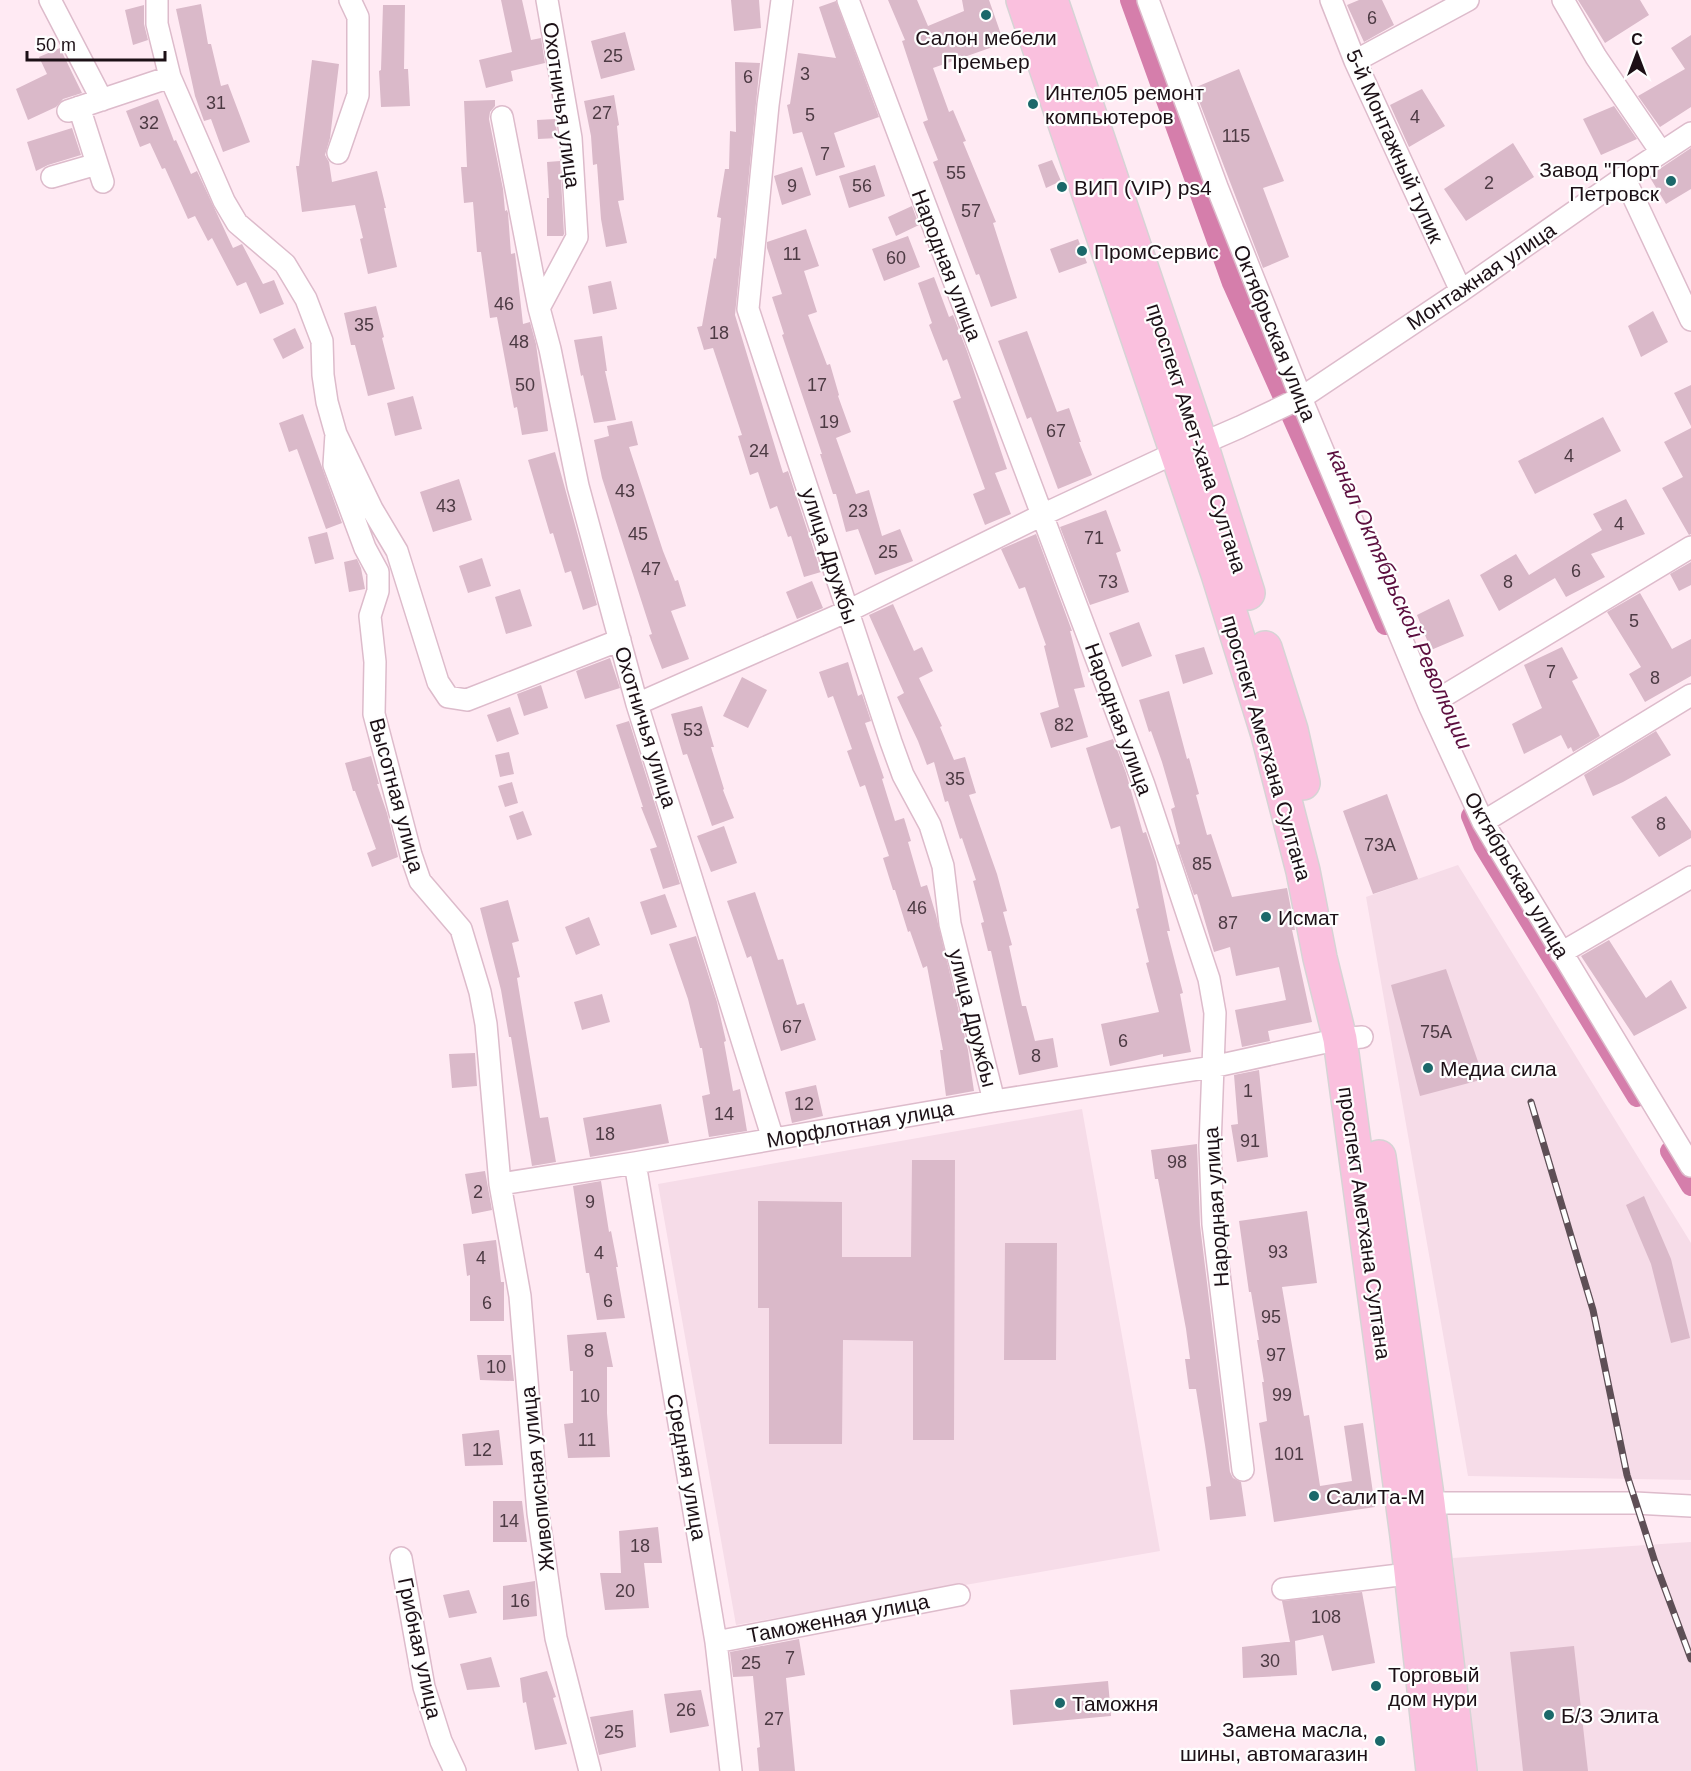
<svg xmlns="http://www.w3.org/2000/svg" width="1691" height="1771" font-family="Arial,sans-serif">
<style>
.built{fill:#f6dce8}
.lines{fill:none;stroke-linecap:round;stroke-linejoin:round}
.canal{stroke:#d57eab;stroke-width:20}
.building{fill:#dab9c9}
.street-casing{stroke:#ddbbcb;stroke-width:24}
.primary-casing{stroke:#d6d4d5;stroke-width:36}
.street{stroke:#fff;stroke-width:21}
.primary{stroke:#fac0de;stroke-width:33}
.rail-casing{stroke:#5e4f56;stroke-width:7}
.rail{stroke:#fefefe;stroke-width:4.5;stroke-dasharray:14;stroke-linecap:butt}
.poi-dot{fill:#1b686a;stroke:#fefefe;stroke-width:2}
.labels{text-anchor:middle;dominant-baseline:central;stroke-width:4.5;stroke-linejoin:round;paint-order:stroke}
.number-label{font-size:18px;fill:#4c3a43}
.poi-label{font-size:21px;fill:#1c1016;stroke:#fefefe;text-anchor:start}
.street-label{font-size:21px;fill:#1c1016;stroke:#fefefe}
.water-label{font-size:22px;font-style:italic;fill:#5c0e3f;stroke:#fefefe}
</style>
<rect width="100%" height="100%" fill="#ffeaf3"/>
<path class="built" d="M1458,865L1691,1243V1480L1468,1476L1366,897Z
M1082,1109L1160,1551L736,1625L658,1184Z
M1691,1542V1771H1473L1453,1558Z"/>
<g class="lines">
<path class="canal" d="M1130,0L1232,283L1385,625
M1471,816L1483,845L1637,1097
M1670,1151L1691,1186"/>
</g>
<path class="building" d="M501,0H522L531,40L541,38L545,63L511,71L513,81L486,88L479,60L512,52Z
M731,0H759L761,28L734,31Z
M888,0H917L928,26L964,11L962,0H989L1004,43L933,68L949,112L953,110L966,141L963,142L996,222L993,223L1017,298L991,307L979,274L976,275L933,162L938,160L923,122L928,120L902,41L905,40Z
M1359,0H1382L1394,25L1364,42L1347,5Z
M1578,0H1640L1649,15L1605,43Z
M836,1L879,117L834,133L845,167L816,176L802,132L793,134L787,105L790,104L798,53L836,58L819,7Z
M201,4L208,44H211L221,86L228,84L250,142L223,152L211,119L204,121L195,96L176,9Z
M144,5V24L148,40L133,45L125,10Z
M383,5H405L404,69H408L410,106L381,107L379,71L381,70Z
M625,32L635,70L601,79L591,41Z
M1691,35V107L1660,127L1638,96L1685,69L1671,48Z
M60,48L82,93L63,99L56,107L28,120L16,89L47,74L39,57Z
M312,60L339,64L330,138L325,155L329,162L332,182L377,171L386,208H384L397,267L368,274L360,239L363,238L355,205L302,212L296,166H299Z
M735,62L760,63L735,315L783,473L788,471L821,572L804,577L791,536L788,537L777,506L770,509L758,472L750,475L738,436L742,435L713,348L704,350L697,327L702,326L714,258L716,259L721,218L717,217L725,169H729L730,131L736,132Z
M1239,69L1284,181L1263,188L1289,257L1263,268L1194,88Z
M1422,89L1445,126L1409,147L1390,105Z
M614,95L619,125L617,126L624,200L618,201L627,243L606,247L601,219L597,164L593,165L591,136L584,101Z
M158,99L174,141L176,140L191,174L197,171L233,248L242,244L263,284L274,280L284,304L260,314L246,282L237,286L212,238L208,241L195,216L188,219L165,168L162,169L150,143L140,147L126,111Z
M495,100V106L490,112L489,119L503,189L505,211L507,210L508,213L511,254L515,253L523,324L530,322L536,344L548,431L522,435L517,407L514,408L497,317L490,318L481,252H477L473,202L464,203L461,167H467L464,101Z
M1614,106L1637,139L1601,155L1583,119Z
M555,119L558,138L538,139L537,120Z
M72,128L81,155L48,165L36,171L27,142Z
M1513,143L1534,177L1466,221L1444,189Z
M1691,148V189L1666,204L1649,176Z
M1052,160L1061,181L1046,188L1038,165Z
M560,161L564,234L563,236H547V198H549L547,162Z
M875,165L885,196L849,208L839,176Z
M802,167L811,195L782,205L774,176Z
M912,206L919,225L896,236L888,217Z
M806,229L819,266L804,271L817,312L808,315L827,365L830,364L839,395L838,396L851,432L836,438L856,494L869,490L882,536L900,529L913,561L875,575L858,529L846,532L836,494H833L820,454H822L782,335L784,334L772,297L782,294L767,248V242Z
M908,236L920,267L884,281L872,249Z
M1078,239L1087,263L1059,273L1050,249Z
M934,277L949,317L953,315L967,351L1007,469L995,473L1011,514L985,525L973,494L985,489L953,401L961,398L947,359L943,361L929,325L932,323L918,283Z
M611,281L617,309L593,314L588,286Z
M376,306L384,337L382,338L395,389L368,396L355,345H351L344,313Z
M1653,311L1668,342L1641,357L1628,326Z
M295,328L304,348L283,359L273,339Z
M1027,331L1057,412L1069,408L1081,442H1079L1092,475L1058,489L1031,417L1027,419L998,341Z
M602,336L607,371H605L616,420L594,423L583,375L581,376L574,340Z
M1691,385V426L1674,393Z
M413,396L422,429L395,436L387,403Z
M303,414L342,523L326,529L297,449L289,452L279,423Z
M1603,417L1621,451L1535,494L1518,461Z
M632,421L638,445L629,447L663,551L675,581L678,580L686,606L671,611L689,659L662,669L649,635L652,634L602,478L594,440L609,436L607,426Z
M1691,428V534L1689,535L1662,488L1683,477L1664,442Z
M555,452L597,605L583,610L571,571L565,573L553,533L550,534L528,460Z
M459,479L472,520L433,532L420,492Z
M1626,499L1645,534L1591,554L1605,577L1566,597L1555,578L1499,611L1480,575L1516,554L1529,575L1602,530L1593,514Z
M1106,510L1121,551L1116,553L1129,592L1090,605L1060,527Z
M327,532L334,559L315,564L308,537Z
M1036,534L1072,631H1070L1085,687L1074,689L1088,737L1051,748L1040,713L1059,707L1044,646L1046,645L1025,587L1019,589L1001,549Z
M482,558L491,586L468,593L459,566Z
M357,559L361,568L365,589L349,592L344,562Z
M1691,562V585L1679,591L1670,574Z
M812,581L823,608L797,619L786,592Z
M520,589L532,626L506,634L495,597Z
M1640,593L1672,649L1691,639V676L1645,702L1629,674L1641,667L1607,612Z
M1449,599L1464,636L1431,650L1417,615Z
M893,604L914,651L922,647L933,671L919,678L942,726L940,727L954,760L965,757L976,793L969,795L997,874L1007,911L1003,912L1012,945L1009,946L1022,1006H1026L1035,1041L1053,1038L1058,1067L1019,1075L991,951H988L981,923L984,922L973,881L976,880L962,838L960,839L948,801L945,802L934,762L927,765L918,741L897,697L904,693L869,615Z
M1139,622L1152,656L1122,667L1109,633Z
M1204,647L1213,674L1183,684L1175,655Z
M1562,647L1578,678L1572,681L1600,736L1573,752L1571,747L1568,749L1561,735L1524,754L1512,724L1542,708L1524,665Z
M610,658L620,688L585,699L576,671Z
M848,662L858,696L862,694L871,721L865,723L884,778L882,779L895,821L904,818L911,841L908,842L921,887L927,885L936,915L968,1050L974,1091L946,1096L940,1050H943L927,966L923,968L910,931L908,932L895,890H893L883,858L889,856L865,785L860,787L847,751L852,749L833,696L828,698L819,672Z
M742,677L767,690L748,728L723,716Z
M541,685L548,708L524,716L517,694Z
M1169,691L1187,759L1189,758L1199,794L1196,795L1207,835L1211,834L1232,897L1287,888L1295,930H1292L1312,1022L1268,1031L1270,1041L1242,1047L1235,1010L1286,1000L1279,967L1236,976L1230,947L1214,952L1197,894L1194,895L1177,845L1180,844L1171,809L1175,807L1162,762L1151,731L1149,732L1139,700Z
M702,706L714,747H711L724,789L723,790L734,818L712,826L687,754L683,755L671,714Z
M510,707L519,734L497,742L487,715Z
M629,721L680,884L663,889L650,849L657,847L641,807H643L616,725Z
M1656,731L1671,755L1623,782L1593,796L1584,775Z
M1113,739L1126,773L1143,833L1146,832L1156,862L1170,931H1167L1183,993L1180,994L1191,1052L1163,1057V1054L1110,1066L1101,1024L1159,1012L1146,963L1149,962L1136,909L1139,908L1120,826L1111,829L1086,748Z
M509,752L514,774L500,777L495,755Z
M371,756L379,784H377L387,813L398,857L372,867L367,853L376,849L355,791H353L345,763Z
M512,782L518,803L505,807L498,786Z
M1387,794L1418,879L1373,894L1343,811Z
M1666,796L1691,831V838L1659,857L1631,817Z
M523,811L532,835L517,840L509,816Z
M724,826L737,863L711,872L697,836Z
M755,892L778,960L783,959L797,1005L804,1003L816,1040L781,1051L751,956L747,958L727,901Z
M665,894L677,927L651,935L640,902Z
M508,900L519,941L512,943L520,977L517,978L540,1118L548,1117L556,1162L532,1166L511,1037H509L501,990L480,908Z
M589,917L600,945L576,955L565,927Z
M696,936L717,1002L726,1041L724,1042L733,1091L740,1089L747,1131L709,1137L702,1096L710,1094L702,1048H700L688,999L669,944Z
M1609,940L1646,998L1671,980L1687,1008L1634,1036L1581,956Z
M1446,969L1484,1079L1420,1096L1391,985Z
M602,994L610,1022L582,1030L574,1002Z
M475,1053L477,1086L452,1088L449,1054Z
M1259,1070L1268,1157L1237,1162L1231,1125L1238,1124L1234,1075Z
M816,1085L823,1116L792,1123L785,1092Z
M661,1104L669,1143L590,1157L583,1118Z
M1197,1144L1200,1225L1230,1472L1233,1478L1241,1482L1246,1516L1210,1520L1206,1487L1211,1486L1205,1445L1196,1389H1189L1185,1359H1190L1186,1329L1158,1179H1155L1151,1150Z
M912,1160H955L954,1440H913V1341L843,1340L842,1444H769V1308H758V1201L842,1202V1257H911Z
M485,1171L492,1210L472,1214L465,1174Z
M601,1181L609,1232L611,1231L618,1267H616L625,1318L597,1320L589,1273H586L573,1186Z
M1644,1196L1671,1259L1690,1338L1671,1343L1651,1264L1626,1205Z
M1307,1211L1317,1283L1282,1287L1304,1416L1309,1415L1320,1486L1352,1481L1344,1426L1363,1423L1375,1507L1274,1522L1259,1423L1267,1421L1262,1382H1264L1257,1340H1259L1251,1292H1249L1239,1221Z
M496,1240L501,1282H504V1321H470V1275L467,1276L463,1244Z
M1005,1243H1057L1056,1360H1004Z
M606,1332L613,1367H607V1413L610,1457L568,1458L564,1424L573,1423V1371H570L567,1335Z
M477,1355H511L514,1381L480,1380Z
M499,1430L503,1465L465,1466L462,1434Z
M493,1501H522L527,1542H493Z
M658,1527L662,1563H644L649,1608L605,1610L600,1573H621L619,1531Z
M535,1581L537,1616L503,1620V1586Z
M469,1590L477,1613L449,1618L443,1595Z
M1362,1592L1375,1663L1332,1671L1323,1635L1290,1642L1282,1601Z
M799,1639L805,1675L786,1678L795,1771H759L757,1748L760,1747L753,1676L733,1677L730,1652Z
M1295,1641L1297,1675L1243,1678L1242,1647Z
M1574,1646L1588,1771H1523L1510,1652Z
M491,1657L500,1687L467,1690L460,1664Z
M547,1671L556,1697L553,1698L567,1744L535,1750L526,1702L523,1703L520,1678Z
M1108,1681L1111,1716L1013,1725L1010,1690Z
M701,1690L709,1726L670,1733L664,1694Z
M633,1710L636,1747L599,1755L590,1717Z"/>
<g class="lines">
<defs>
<path id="street" d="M50,0L102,100
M157,0V24L170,77L224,201L237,223L285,264L306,299L322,341L323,375L327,402L336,434L372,509L397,551L438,682L448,697L467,700L620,640
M547,0L571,138L577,237L539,308L550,349L578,486L637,704L773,1139
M782,0L768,105L748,309L891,742L903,775L930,825L943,866L950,924L994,1101
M848,0L1144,785L1209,979L1215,1013L1210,1146L1213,1224L1243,1470
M1148,0L1217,187L1301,398L1429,705L1483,822L1691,1166
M1331,0L1355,61L1461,291
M1563,0L1596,57L1661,152
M1355,61L1468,0
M79,107L103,182
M68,111L170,77
M502,117L539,308
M338,153L358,95V17L350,0
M52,177L97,164
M1624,177L1691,320
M336,434L334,465L365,548L378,572V591L370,616L375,662L374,714L411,855L420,881L461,929L480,992L486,1024L500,1184L520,1296L538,1513L556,1638L590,1771
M637,704L848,611L1042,515L1177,452L1201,444L1240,427L1301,398L1461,291L1624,177L1691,133
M1429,705L1691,547
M1483,822L1691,695
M1561,953L1691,877
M635,1163L716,1642L731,1771
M500,1184L635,1163L994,1101L1212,1067L1340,1039L1362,1037
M1416,1503H1635L1691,1506
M401,1558L424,1687L441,1741L455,1771
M1283,1589L1424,1572
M716,1642L959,1595"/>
<path id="primary" d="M1023,0L1218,574L1268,735L1303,871L1320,958L1340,1039L1407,1536L1433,1771
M1051,0L1201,444L1248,593
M1265,648L1291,730L1303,783
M1379,1157L1428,1503L1460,1771"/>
</defs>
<use href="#street" class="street-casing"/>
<use href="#primary" class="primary-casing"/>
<use href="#street" class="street"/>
<use href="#primary" class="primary"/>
<defs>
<path id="rail" d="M1531,1102L1593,1310L1627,1475L1655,1562L1691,1659"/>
</defs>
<use href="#rail" class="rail-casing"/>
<use href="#rail" class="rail"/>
</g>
<g class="poi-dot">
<circle cx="986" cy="15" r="6"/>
<circle cx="1033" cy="104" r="6"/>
<circle cx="1671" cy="181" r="6"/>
<circle cx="1062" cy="187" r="6"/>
<circle cx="1082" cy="251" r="6"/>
<circle cx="1266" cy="917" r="6"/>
<circle cx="1428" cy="1068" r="6"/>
<circle cx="1314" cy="1496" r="6"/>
<circle cx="1376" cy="1686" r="6"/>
<circle cx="1060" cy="1703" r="6"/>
<circle cx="1549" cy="1715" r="6"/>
<circle cx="1380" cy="1741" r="6"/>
</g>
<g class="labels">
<g class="number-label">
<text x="1372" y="18">6</text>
<text x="613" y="56">25</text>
<text x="805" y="74">3</text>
<text x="748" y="77">6</text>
<text x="216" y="103">31</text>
<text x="602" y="113">27</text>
<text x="810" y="115">5</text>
<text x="1415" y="117">4</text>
<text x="149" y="123">32</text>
<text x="1236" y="136">115</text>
<text x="825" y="154">7</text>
<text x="956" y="173">55</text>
<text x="1489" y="183">2</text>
<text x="792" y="186">9</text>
<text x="862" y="186">56</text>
<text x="971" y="211">57</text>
<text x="792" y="254">11</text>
<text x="896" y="258">60</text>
<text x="504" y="304">46</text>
<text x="364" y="325">35</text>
<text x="719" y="333">18</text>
<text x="519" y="342">48</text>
<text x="525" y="385">50</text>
<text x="817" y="385">17</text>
<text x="829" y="422">19</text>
<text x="1056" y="431">67</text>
<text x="759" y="451">24</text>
<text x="1569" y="456">4</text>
<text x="625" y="491">43</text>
<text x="446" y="506">43</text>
<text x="858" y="511">23</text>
<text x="1619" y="524">4</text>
<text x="638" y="534">45</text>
<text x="1094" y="538">71</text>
<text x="888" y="552">25</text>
<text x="651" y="569">47</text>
<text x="1576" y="571">6</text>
<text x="1108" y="582">73</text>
<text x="1508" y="582">8</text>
<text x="1634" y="621">5</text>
<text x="1551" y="672">7</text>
<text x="1655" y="678">8</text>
<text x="1064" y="725">82</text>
<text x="693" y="730">53</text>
<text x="955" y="779">35</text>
<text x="1661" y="824">8</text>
<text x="1380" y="845">73А</text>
<text x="1202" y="864">85</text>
<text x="917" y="908">46</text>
<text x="1228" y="923">87</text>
<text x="792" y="1027">67</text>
<text x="1436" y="1032">75А</text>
<text x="1123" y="1041">6</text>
<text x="1036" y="1056">8</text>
<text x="1248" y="1091">1</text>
<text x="804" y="1104">12</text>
<text x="724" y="1114">14</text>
<text x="605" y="1134">18</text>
<text x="1250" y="1141">91</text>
<text x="1177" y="1162">98</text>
<text x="478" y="1192">2</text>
<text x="590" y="1202">9</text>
<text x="1278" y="1252">93</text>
<text x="599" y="1253">4</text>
<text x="481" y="1258">4</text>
<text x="608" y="1301">6</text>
<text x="487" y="1303">6</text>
<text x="1271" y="1317">95</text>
<text x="589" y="1351">8</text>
<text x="1276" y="1355">97</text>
<text x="496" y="1367">10</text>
<text x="1282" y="1395">99</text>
<text x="590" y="1396">10</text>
<text x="587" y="1440">11</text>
<text x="482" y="1450">12</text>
<text x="1289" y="1454">101</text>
<text x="509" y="1521">14</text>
<text x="640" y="1546">18</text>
<text x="625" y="1591">20</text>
<text x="520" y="1601">16</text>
<text x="1326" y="1617">108</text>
<text x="790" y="1658">7</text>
<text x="1270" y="1661">30</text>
<text x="751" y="1663">25</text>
<text x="686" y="1710">26</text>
<text x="774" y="1719">27</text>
<text x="614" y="1732">25</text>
</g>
<g class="poi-label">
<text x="986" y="37" text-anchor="middle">Салон мебели<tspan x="986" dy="24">Премьер</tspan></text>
<text x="1045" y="92">Интел05 ремонт<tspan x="1045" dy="24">компьютеров</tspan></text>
<text x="1659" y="169" text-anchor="end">Завод "Порт<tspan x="1659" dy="24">Петровск</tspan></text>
<text x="1074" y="187">ВИП (VIP) ps4</text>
<text x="1094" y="251">ПромСервис</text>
<text x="1278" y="917">Исмат</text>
<text x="1440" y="1068">Медиа сила</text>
<text x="1326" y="1496">СалиТа-М</text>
<text x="1388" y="1674">Торговый<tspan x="1388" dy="24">дом нури</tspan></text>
<text x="1072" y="1703">Таможня</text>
<text x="1561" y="1715">Б/З Элита</text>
<text x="1368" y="1729" text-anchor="end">Замена масла,<tspan x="1368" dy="24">шины, автомагазин</tspan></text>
</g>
<g class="street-label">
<text transform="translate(562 105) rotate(82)">Охотничья улица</text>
<text transform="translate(1395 146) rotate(66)">5-й Монтажный тупик</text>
<text transform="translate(947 265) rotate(69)">Народная улица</text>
<text transform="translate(1481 276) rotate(-34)">Монтажная улица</text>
<text transform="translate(1275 333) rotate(68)">Октябрьская улица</text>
<text transform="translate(1197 438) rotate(72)">проспект Амет-хана Султана</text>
<text transform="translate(830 556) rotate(72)">улица Дружбы</text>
<text transform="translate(1119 719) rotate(70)">Народная улица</text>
<text transform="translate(646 727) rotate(73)">Охотничья улица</text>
<text transform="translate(1267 748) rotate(74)">проспект Аметхана Султана</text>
<text transform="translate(397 795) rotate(75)">Высотная улица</text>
<text transform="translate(1517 875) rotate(60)">Октябрьская улица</text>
<text transform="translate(973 1018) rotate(76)">улица Дружбы</text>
<text transform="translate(860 1124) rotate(-10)">Морфлотная улица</text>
<text transform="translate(1216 1207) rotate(-94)">Народная улица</text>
<text transform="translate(1365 1223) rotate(82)">проспект Аметхана Султана</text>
<text transform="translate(687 1467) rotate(80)">Средняя улица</text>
<text transform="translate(537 1479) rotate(-96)">Живописная улица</text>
<text transform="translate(838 1618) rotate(-11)">Таможенная улица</text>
<text transform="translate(420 1648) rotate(78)">Грибная улица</text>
</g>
<g class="water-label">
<text transform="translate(1400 599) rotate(66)">канал Октябрьской Революции</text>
</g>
</g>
<g transform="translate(1637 54)" stroke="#fefefe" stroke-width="4.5" paint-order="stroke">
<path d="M0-4.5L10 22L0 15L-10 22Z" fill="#1c1016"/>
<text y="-9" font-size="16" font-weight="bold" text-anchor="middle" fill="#1c1016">С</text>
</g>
<path d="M27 51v9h138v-9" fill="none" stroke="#1c1016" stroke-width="3"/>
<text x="36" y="51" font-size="18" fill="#1c1016" stroke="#fefefe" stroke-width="4.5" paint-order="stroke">50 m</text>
</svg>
